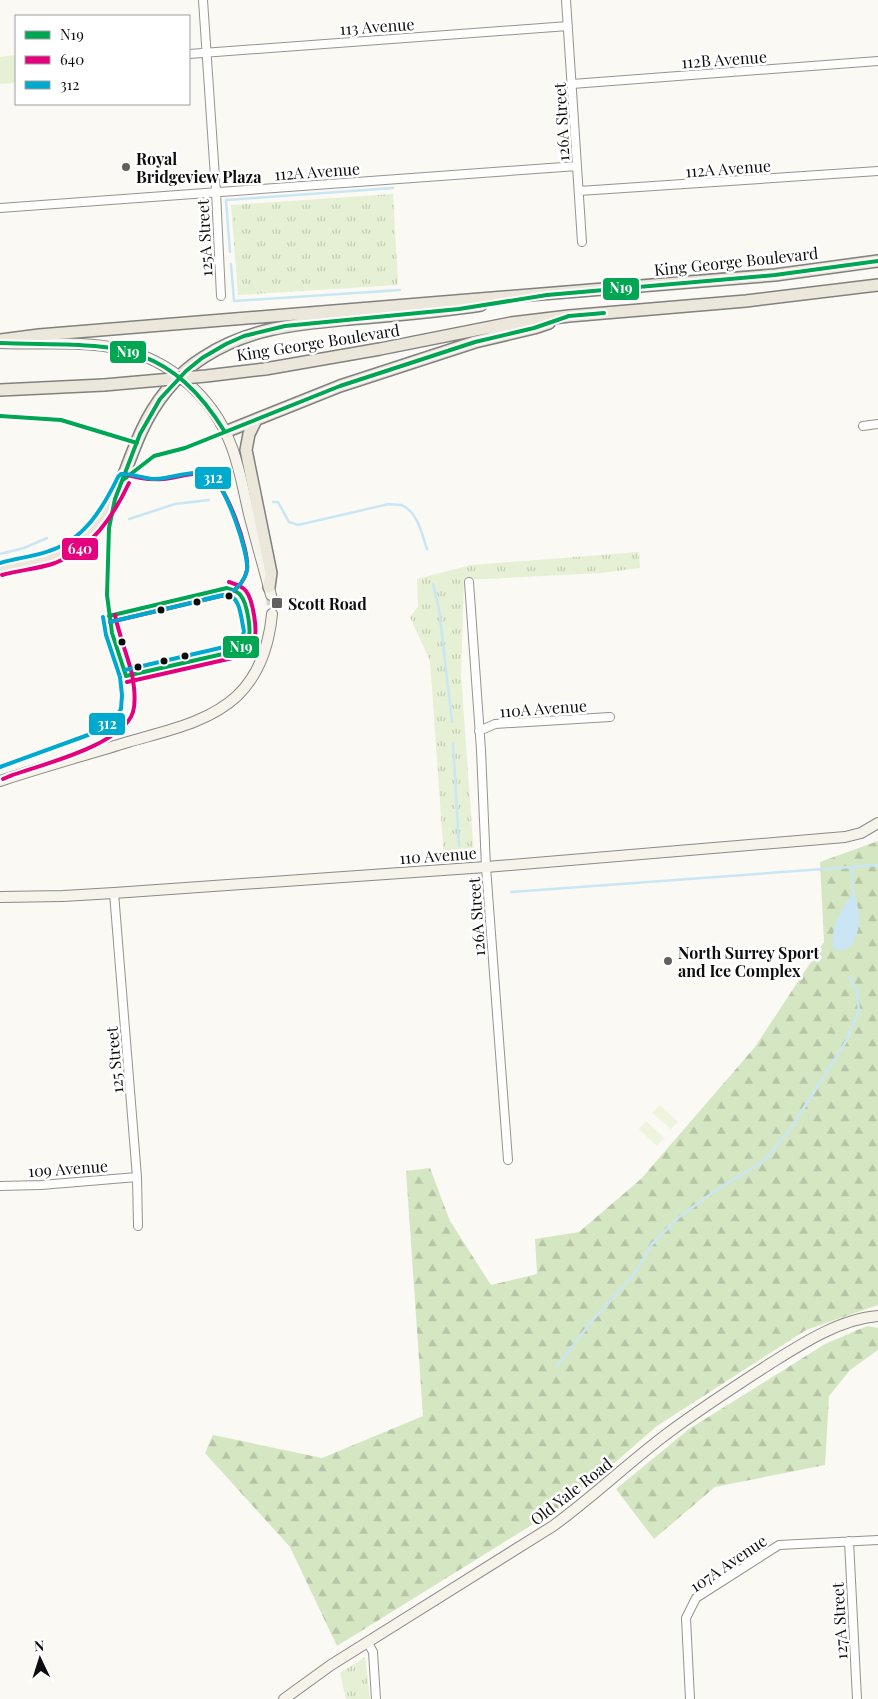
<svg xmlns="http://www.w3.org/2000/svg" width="878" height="1699" font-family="'Playfair Display',serif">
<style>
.grass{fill:url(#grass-tufts)}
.forest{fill:url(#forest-firs)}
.park{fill:#e5f0d4}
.pitch{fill:#eef4de}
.water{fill:#cae6f4}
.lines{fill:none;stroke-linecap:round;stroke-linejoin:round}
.stream{stroke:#cae6f4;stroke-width:2.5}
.secondary-tunnel{stroke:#d7d6d2;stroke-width:10;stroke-dasharray:10 5;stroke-linecap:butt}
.minor-casing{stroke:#949492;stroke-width:10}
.secondary-casing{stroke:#8b8a88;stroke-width:12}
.primary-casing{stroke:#82817f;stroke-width:14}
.minor{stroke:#fefefd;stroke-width:8}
.secondary{stroke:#f5f3ea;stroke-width:10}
.primary{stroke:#ebe7da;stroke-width:11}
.primary-bridge-casing{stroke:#82817f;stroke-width:14;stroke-linecap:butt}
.primary-bridge{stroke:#ebe7da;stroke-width:11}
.bus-1-casing{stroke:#fff;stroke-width:8}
.bus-2-casing{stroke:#fff;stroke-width:8}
.bus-3-casing{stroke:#fff;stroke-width:8}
.bus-1{stroke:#00a651;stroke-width:4}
.bus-2{stroke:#e5007d;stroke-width:4}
.bus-3{stroke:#00a9ce;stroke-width:4}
.poi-dot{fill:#61605e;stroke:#fff;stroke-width:2}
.bus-dot{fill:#0e0e0e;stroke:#fff;stroke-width:2}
.labels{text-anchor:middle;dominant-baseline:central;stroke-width:5;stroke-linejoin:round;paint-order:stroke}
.street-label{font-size:16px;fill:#0e0e0e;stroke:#fff}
.poi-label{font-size:16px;font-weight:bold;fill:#0e0e0e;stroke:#fff;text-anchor:start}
.line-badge{stroke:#fff;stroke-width:2}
.badge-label{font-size:14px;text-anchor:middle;font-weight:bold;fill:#fff}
</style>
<defs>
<pattern id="grass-tufts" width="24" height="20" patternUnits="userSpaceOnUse" patternTransform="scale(1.25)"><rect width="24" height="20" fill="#e5f0d4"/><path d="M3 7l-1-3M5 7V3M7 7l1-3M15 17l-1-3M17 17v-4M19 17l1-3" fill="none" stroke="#c3cdb5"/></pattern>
<pattern id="forest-firs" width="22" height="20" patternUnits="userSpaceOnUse" patternTransform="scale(1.25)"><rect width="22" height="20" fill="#d5e7c2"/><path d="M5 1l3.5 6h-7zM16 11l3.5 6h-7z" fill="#b6c5a6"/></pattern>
</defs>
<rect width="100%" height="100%" fill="#faf9f4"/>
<path class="grass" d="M393,194L398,285L238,295L231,205Z
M639,552L640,568L600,573L464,580L461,675L474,857L444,859L430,661L410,617L418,607L417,579L471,565Z
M365,1657L370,1699H346L340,1673Z"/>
<path class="forest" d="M878,841V1305L806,1330L657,1426L572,1500L337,1646L290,1547L205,1453L213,1435L322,1458L423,1416L406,1171L430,1168L450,1221L491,1285L537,1274L535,1239L579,1232L641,1179L755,1047L824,942L820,862Z
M867,1326L878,1328V1350L850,1370L829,1396L825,1465L715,1487L654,1539L616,1489L689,1429L825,1344Z"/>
<path class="park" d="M16,55V83L0,84V57Z"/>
<path class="pitch" d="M660,1105L678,1122L671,1129L652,1113Z
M646,1121L664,1138L657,1146L639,1129Z"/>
<path class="water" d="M853,890C861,916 863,923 851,947L838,951L833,947C831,919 843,912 853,890Z"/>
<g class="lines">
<path class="stream" d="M230,252L226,200L393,188
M231,264L234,301L400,290
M273,502H278L289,522L298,525L389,504C392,505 397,504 401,505C418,511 422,535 427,549
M129,519L175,504L209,500
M0,554L24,548L47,538
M433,584L439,609L452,722
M453,743L459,846
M852,867L853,890
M511,892L878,865
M557,1366L592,1321L635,1273L652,1244L679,1217L719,1188L763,1162L791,1128L845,1043L859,1011L857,991L849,977"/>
<path class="secondary-tunnel" d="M271,595L272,614"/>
<defs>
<path id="minor" d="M203,0L216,192L221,296
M566,0L582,242
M189,54L568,26
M572,84L878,61
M579,191L878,171
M0,208L577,166
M863,426L878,424
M469,582L481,750L486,867L508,1160
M479,731L495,724L610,717
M114,893L137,1177L138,1226
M0,1186L41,1185L137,1177
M849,1541L857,1699
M368,1643L373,1652L376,1699
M690,1699L686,1618L696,1598L779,1545L878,1540"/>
<path id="secondary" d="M0,343C40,345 82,340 121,349C170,360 213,397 231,445C240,468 244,494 250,518C257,544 264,569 271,595
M0,781C42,767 86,755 128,742C165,731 208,723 237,696C260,674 269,645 272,614
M0,897L63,896L114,893L486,867L845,837L861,833L878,823
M284,1699L331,1665L553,1526C593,1497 628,1463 668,1433C700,1409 734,1387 768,1365C800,1345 839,1319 878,1316"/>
<path id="primary" d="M0,340L39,335L775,275L878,261
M265,369L380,349L511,323L569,316L746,301L878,285
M0,390L104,385
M256,420L249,434L246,450L271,573L269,587
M225,432L340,386L475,342L534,328L549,323
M0,569C23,562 48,562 69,549C116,519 120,478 141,432C154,403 176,374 204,357C248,328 297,324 349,319C393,315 437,312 481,305"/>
</defs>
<use href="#minor" class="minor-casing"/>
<use href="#secondary" class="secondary-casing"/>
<use href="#primary" class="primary-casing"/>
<use href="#minor" class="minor"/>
<use href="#secondary" class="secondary"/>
<use href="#primary" class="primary"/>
<defs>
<path id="primary-bridge" d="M104,385L206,376L265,369"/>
</defs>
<use href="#primary-bridge" class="primary-bridge-casing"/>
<use href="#primary-bridge" class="primary-bridge"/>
<defs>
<path id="bus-1" d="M0,343C102,347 163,332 225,432
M0,416L61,420L137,443
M123,480L154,456L185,448L340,386L475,342L534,328L569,316L604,313
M109,616L227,588C232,590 238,591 241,596C247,603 252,632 248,640C245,645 240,648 236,651L126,676
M126,676L112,633L107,595L109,528L115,499L140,434L160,399L186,371L202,358L226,344L244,336L285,326L459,309L547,295L775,275L878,261"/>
<path id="bus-2" d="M2,575C19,570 38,569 55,563C91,549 113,517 129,483
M110,622L229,594C238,588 245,581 247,570C250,551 226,483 209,476C194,470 178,478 163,479C150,480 137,478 125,474
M127,682L237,657C244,653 251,648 254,641C258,631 253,600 246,591C242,586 235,584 229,582
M3,779L10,776C40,765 123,745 133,712C136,702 134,685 132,674C127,654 119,635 115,615"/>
<path id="bus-3" d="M0,563C16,558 33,557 49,551C84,540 103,508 118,477L121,474C131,473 144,479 155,479C173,479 196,467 212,477C226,487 249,553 247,570C245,581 238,588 229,594L110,622
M125,670L233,645C239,641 243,638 244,631C241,620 241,594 225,595C219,595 212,598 205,599
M0,767L88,735L113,721L121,709L122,695L120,677L106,635L103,617"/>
</defs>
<use href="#bus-1" class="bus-1-casing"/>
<use href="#bus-2" class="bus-2-casing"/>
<use href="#bus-3" class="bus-3-casing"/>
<use href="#bus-1" class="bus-1"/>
<use href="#bus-2" class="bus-2"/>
<use href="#bus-3" class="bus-3"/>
</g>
<g class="poi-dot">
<circle cx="126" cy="167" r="5"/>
<rect x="271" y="597" width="12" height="12" rx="2.5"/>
<circle cx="668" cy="961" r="5"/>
</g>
<g class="bus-dot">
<circle cx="229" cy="596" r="4.5"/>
<circle cx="197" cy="602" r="4.5"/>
<circle cx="161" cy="610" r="4.5"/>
<circle cx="122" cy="642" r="4.5"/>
<circle cx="185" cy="656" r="4.5"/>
<circle cx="164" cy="661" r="4.5"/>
<circle cx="138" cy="667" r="4.5"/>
</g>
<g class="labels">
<g class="street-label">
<text transform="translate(377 26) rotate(-4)">113 Avenue</text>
<text transform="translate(724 59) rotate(-4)">112B Avenue</text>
<text transform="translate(561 122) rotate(-93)">126A Street</text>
<text transform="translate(728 168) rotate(-4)">112A Avenue</text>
<text transform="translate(317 171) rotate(-4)">112A Avenue</text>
<text transform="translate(204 238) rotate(-93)">125A Street</text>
<text transform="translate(736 261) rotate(-6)">King George Boulevard</text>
<text transform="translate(318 342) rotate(-9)">King George Boulevard</text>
<text transform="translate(543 708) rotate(-4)">110A Avenue</text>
<text transform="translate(438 855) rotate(-4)">110 Avenue</text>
<text transform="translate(476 917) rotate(-94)">126A Street</text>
<text transform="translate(114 1060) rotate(-95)">125 Street</text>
<text transform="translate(68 1168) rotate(-4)">109 Avenue</text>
<text transform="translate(571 1491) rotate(-38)">Old Yale Road</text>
<text transform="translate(728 1563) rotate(-34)">107A Avenue</text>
<text transform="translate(839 1621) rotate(-93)">127A Street</text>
</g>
<g class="poi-label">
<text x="136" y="158">Royal<tspan x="136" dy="18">Bridgeview Plaza</tspan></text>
<text x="288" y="603">Scott Road</text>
<text x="678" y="952">North Surrey Sport<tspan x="678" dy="18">and Ice Complex</tspan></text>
</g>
</g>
<g class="line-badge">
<rect x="602" y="277" width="38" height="24" rx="5" fill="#00a651"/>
<rect x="109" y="340" width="38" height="24" rx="5" fill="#00a651"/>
<rect x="194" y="466" width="38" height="24" rx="5" fill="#00a9ce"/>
<rect x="61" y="537" width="38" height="24" rx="5" fill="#e5007d"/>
<rect x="222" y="635" width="38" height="24" rx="5" fill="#00a651"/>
<rect x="88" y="712" width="38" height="24" rx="5" fill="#00a9ce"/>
</g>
<g class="badge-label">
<text x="621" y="293">N19</text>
<text x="128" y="357">N19</text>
<text x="213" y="483">312</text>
<text x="80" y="554">640</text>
<text x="241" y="652">N19</text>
<text x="107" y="729">312</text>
</g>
<rect x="15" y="15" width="175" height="90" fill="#ffffff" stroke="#9f9f9f"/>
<rect x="25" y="31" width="25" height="8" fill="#00a651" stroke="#9f9f9f"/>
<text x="60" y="40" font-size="15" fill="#0e0e0e">N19</text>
<rect x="25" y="56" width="25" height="8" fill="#e5007d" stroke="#9f9f9f"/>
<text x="60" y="65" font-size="15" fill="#0e0e0e">640</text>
<rect x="25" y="81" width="25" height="8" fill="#00a9ce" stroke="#9f9f9f"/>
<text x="60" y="90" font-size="15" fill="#0e0e0e">312</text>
<g transform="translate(40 1659) rotate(356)" stroke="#ffffff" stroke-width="4" paint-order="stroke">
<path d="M0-4L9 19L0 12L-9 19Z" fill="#0e0e0e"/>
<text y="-8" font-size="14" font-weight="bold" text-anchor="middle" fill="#0e0e0e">N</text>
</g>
</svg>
